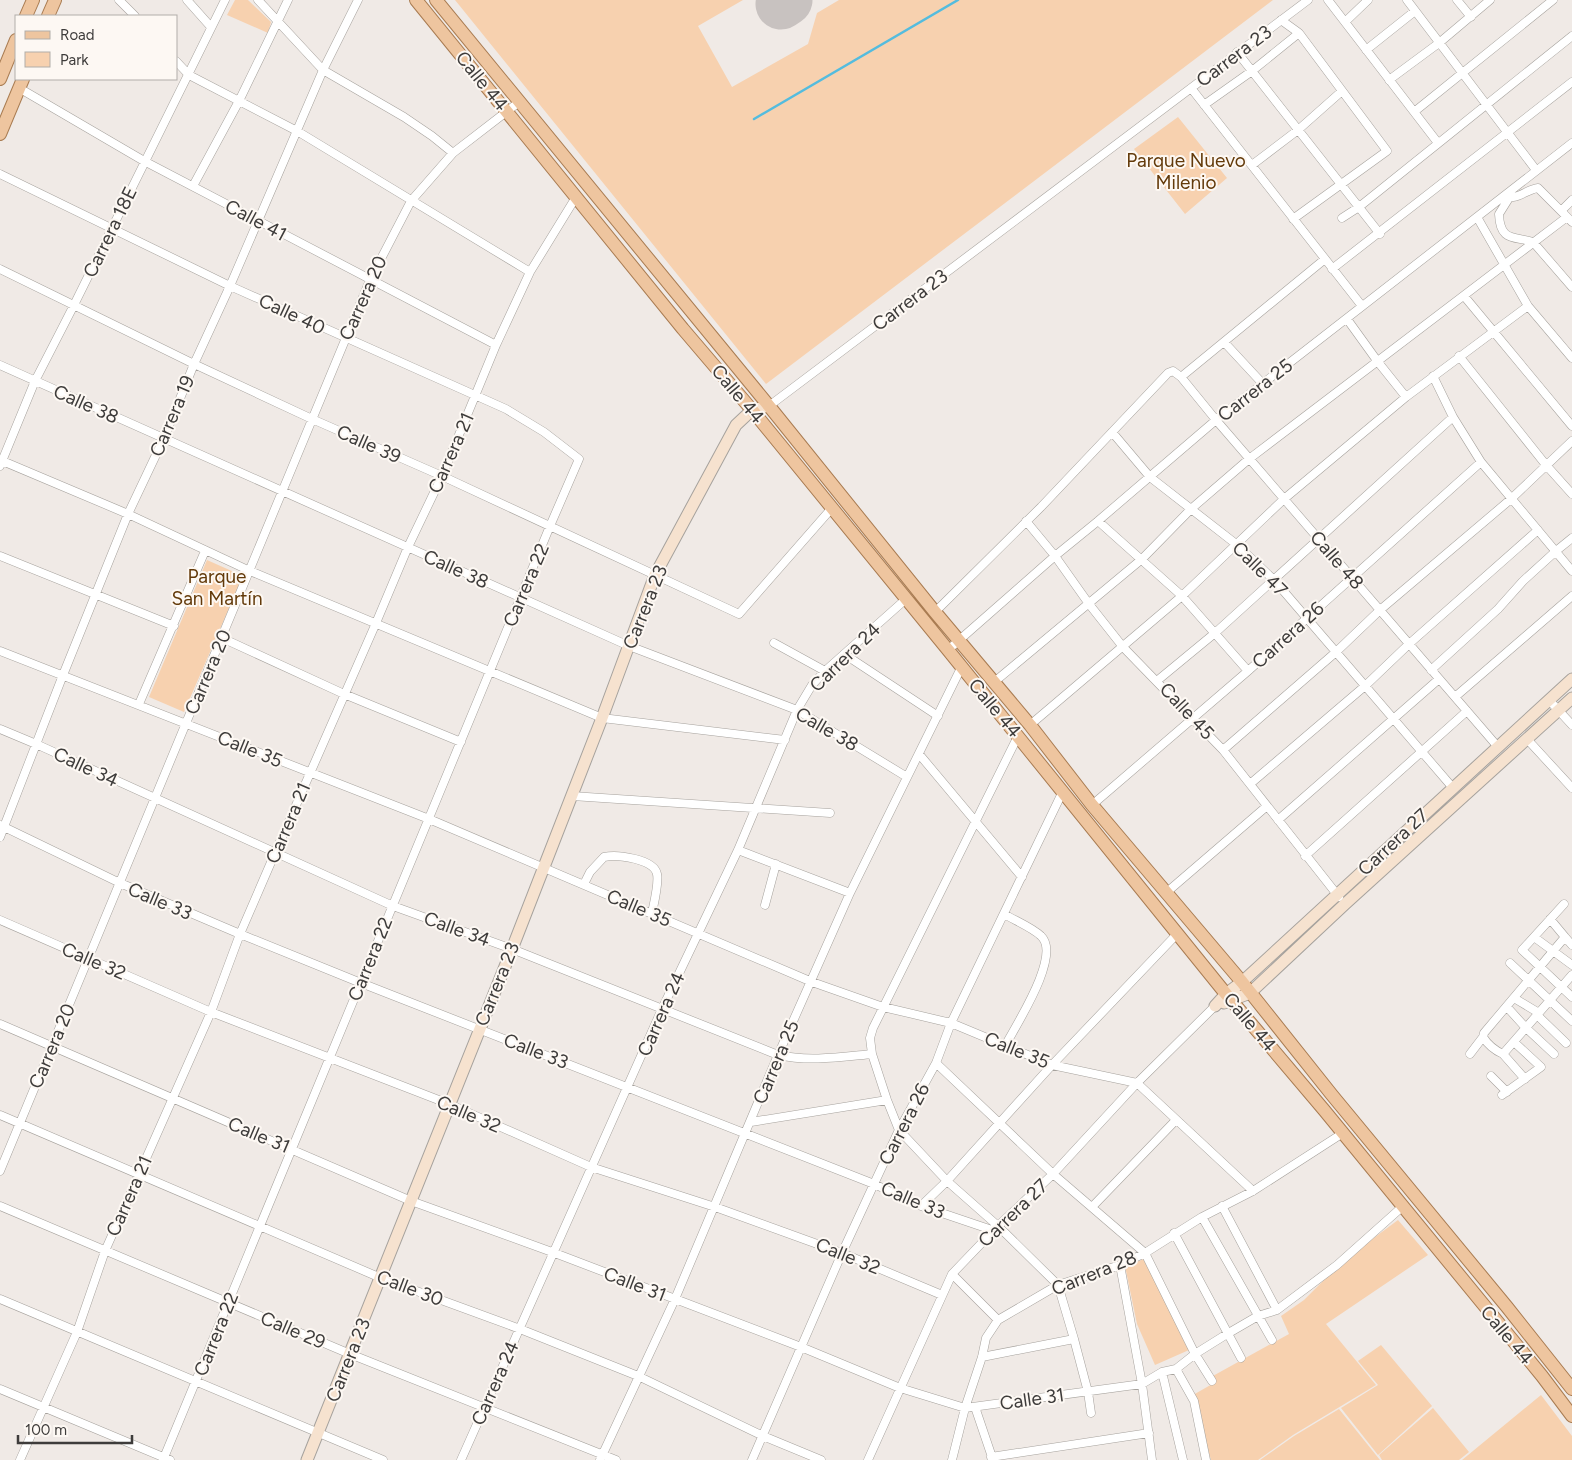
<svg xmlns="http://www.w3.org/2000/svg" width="1572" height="1460" font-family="Figtree,sans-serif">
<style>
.green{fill:#f7d1af}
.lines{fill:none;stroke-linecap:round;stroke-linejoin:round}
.stream{stroke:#54bcde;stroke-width:2.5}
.runway{stroke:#c8c2c0;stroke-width:51}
.street-casing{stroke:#a6a29d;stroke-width:9}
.secondary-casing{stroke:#a6a29d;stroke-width:13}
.primary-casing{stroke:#a97c52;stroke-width:14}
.street{stroke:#fff;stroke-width:8}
.secondary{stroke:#f6e2cf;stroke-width:11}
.primary{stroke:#eec59f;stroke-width:12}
.labels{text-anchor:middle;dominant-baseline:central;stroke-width:4;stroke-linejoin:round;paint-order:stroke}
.street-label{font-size:19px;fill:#3e3c3b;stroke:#fdf8f3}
.park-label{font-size:19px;fill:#633a0a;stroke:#fdf8f3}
</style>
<rect width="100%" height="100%" fill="#f0eae6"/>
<path class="green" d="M235,0H248L271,22L268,33L227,15Z
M455,0H743L698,26L732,87L808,44L817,13L839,0H1273L766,384Z
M1178,117L1227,178L1185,214L1134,149Z
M207,560L243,576L184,712L149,697Z
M1398,1220L1428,1255L1326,1324L1376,1385L1293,1435L1258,1460H1211L1193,1395L1214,1383L1211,1377L1289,1334L1281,1316L1304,1300L1343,1261Z
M1144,1259L1189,1348V1350L1155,1365L1137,1324L1125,1266Z
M1381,1345L1432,1406L1378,1455L1341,1408L1378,1385L1358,1361Z
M1541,1395L1572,1436V1460H1462Z
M1433,1408L1469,1452L1459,1460H1382L1379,1455Z
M1339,1409L1380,1460H1260L1294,1436Z"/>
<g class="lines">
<path class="stream" d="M754,119L958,0"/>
<path class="runway" d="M781,4L787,0"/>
<defs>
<path id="street" d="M119,0L135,16
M187,0L211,27
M258,0L323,70L404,117L432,136L453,153
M1328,0L1438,143
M1407,0L1536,170
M1457,0L1471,17
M1281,20L1299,33L1387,151L1293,219
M1345,22L1368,0
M1366,50L1415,11
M1237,52L1380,234
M176,61L189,75L297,131L530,272
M1389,80L1439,43L1490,0
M19,88L144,161L496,345
M1191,88L1362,306
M1204,105L1252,71L1299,33
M1414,112L1553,0
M1252,165L1298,130L1342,91
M0,174L230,286L506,409L544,432L579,459L550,526L163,1460
M193,186L239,101L288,0
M1505,196C1517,201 1527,189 1538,188L1572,222
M1509,198L1499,214C1500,242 1514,236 1533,242L1572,287
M1562,210L1572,200
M1477,217L1528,306L1572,358
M1342,218L1359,207L1572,36
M0,269L194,364L312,419L442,476L739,614L831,509
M1332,269L1572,82
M1464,296L1572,426
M1347,319L1378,362L1406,397
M1224,342L1262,383
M1459,356L1546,465L1572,494
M0,365L629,646L797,710L907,777
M1433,376L1453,417L1481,462L1572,571
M1181,377L1325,259
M769,406L1308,0
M1112,432L1150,477L1236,544L1274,580L1453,788
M0,460L128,514L250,571L602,718L785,740
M0,466L35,381L74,305L225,0
M1026,521L1055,556L1089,604L1123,647L1223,750L1339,897
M1098,521L1182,596L1248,671
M0,556L174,626
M935,612L1041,507L1168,373L1173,371L1181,377L1216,420L1498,747
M222,638L344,694L461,742
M774,643L825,671
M948,650L1055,556L1098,521L1216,420L1572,143
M0,651L429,819L812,982L883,1007L951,1023L1052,1065L1137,1083L1253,1191
M844,654L938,716
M1431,670L1498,609L1523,581L1556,551L1572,538
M1158,680L1215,633L1453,417
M993,683L1142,559L1191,509L1249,459L1567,217
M1455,697L1572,596
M1549,700L1572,725
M139,704L205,551
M1030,725L1182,596L1284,499L1406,397L1528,306
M0,729L36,744L393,906L512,949L778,1055C809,1062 841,1057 872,1054
M1018,736L873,1028L870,1038L872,1054L887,1100L899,1130L947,1181L998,1226L1058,1285L1074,1339L1088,1392L1091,1413
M1527,739L1572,788
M1223,750L1336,652L1380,610L1511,499L1572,441
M919,754L1022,877
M1250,784L1365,686L1409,644L1538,530
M572,796L830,813
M1092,805L1248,671L1481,462
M1278,820L1439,679
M0,825L120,883L240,934L361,983L874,1184L921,1206L995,1231
M0,837L63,675L128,514L164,438L194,364L230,286L323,70L358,0
M738,850L850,893
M1305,856L1467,711
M584,884L590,872L604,857C617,854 654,859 657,874C659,883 654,903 652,913
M1167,892L1267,806
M1564,904L1522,950L1572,997
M765,905L776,864
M1004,914C1014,920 1033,928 1041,936C1062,955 1016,1025 1005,1046
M1550,919L1565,937
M0,920L211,1012L449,1104L591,1167L715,1207L842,1253L942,1295
M1534,937L1572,965
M1572,945L1565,937L1484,1033L1483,1037C1488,1045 1494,1050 1503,1054L1572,975
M1510,963L1572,1021
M1514,998L1539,1013
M1507,1007L1526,1028L1554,1054
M1537,1015L1566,1043
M0,1024L411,1201L552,1252L801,1347L900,1388L965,1408L1142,1384L1162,1372L1176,1369L1195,1354L1227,1334L1258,1316L1277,1310L1337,1265L1402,1207
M1470,1054L1483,1037
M1503,1054L1525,1079
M936,1063L1053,1174L1145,1253L1195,1354L1212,1381
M1491,1076L1507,1092
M1502,1095L1541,1067L1514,1042
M0,1115L381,1278L520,1329L638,1376L763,1436L821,1460
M751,1122L887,1100
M0,1171L370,280L411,201L453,153L519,102
M0,1206L350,1354L616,1460
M921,1206L947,1181L1052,1065L1178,933
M1222,1206L1277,1310
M1092,1207L1176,1120
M1202,1217L1272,1340
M1174,1233L1241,1358
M1120,1265L1142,1384L1152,1460
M952,1274L998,1320
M0,1299L383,1460
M982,1357L1074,1339
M1176,1369L1194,1401L1206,1460
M1162,1372L1183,1460
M0,1389L170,1460
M975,1407L993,1460
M991,1457L1149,1433
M20,1460L77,1332L105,1251L211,1012L240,934L275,853L376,623L408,547L442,476L496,345L530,272L576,197
M461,1460L662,1009L738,850L797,710L812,685L825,671L906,599
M600,1460L675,1299L778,1055L850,893L961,668
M752,1460L842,1253L899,1130L936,1063L951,1023L1063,791
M868,1460L952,1274L998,1226L1053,1174L1137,1083L1215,1006
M952,1460L965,1408L982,1357L986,1338L998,1320L1058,1285L1120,1265L1145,1253L1202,1217L1253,1191L1343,1133"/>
<path id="secondary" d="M1224,1003L1250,993L1345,904L1572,698
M1215,1006L1226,994L1242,982L1572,679
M307,1460L512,949L602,718L655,575L736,425L752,410L769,406"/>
<path id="primary" d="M416,0L683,329L752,410L948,650L1226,994L1324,1110L1542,1376L1572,1416
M436,0L769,406L935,612L1030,725L1092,805L1242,982L1332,1095L1507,1307L1572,1389
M26,16L33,0
M48,16L55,0
M0,79L16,40
M0,134L23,79"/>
</defs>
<use href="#street" class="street-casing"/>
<use href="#secondary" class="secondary-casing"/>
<use href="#primary" class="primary-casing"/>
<use href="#street" class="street"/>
<use href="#secondary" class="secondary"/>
<use href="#primary" class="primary"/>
</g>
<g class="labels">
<g class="street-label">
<text transform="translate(1234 56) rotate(-37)">Carrera 23</text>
<text transform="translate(482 81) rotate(51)">Calle 44</text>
<text transform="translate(256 220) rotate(28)">Calle 41</text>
<text transform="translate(110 232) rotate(-64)">Carrera 18E</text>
<text transform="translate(363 298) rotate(-66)">Carrera 20</text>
<text transform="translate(910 300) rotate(-37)">Carrera 23</text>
<text transform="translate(292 314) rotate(25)">Calle 40</text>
<text transform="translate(1255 390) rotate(-38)">Carrera 25</text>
<text transform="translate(738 394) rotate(50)">Calle 44</text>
<text transform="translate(86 404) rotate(24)">Calle 38</text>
<text transform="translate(172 416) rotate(-67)">Carrera 19</text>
<text transform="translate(369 444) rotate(24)">Calle 39</text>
<text transform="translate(451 453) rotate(-66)">Carrera 21</text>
<text transform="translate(1337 560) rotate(49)">Calle 48</text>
<text transform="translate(456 569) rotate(24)">Calle 38</text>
<text transform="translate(1260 569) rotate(45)">Calle 47</text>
<text transform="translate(526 585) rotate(-67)">Carrera 22</text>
<text transform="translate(645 607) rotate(-68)">Carrera 23</text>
<text transform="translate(1288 635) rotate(-42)">Carrera 26</text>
<text transform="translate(845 657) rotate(-44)">Carrera 24</text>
<text transform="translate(208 672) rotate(-67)">Carrera 20</text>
<text transform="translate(995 708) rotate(50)">Calle 44</text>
<text transform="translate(1187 711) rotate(47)">Calle 45</text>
<text transform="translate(827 729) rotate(30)">Calle 38</text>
<text transform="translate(250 749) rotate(22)">Calle 35</text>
<text transform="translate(86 767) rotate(25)">Calle 34</text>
<text transform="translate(288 823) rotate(-67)">Carrera 21</text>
<text transform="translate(1393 842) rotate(-43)">Carrera 27</text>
<text transform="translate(160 901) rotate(23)">Calle 33</text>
<text transform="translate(639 908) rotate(23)">Calle 35</text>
<text transform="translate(457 929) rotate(20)">Calle 34</text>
<text transform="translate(370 959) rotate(-68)">Carrera 22</text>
<text transform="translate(94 961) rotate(23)">Calle 32</text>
<text transform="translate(497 984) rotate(-68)">Carrera 23</text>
<text transform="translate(661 1014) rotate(-66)">Carrera 24</text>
<text transform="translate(1250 1022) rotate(50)">Calle 44</text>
<text transform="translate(52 1046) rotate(-67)">Carrera 20</text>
<text transform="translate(1017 1050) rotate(22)">Calle 35</text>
<text transform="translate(536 1051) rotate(21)">Calle 33</text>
<text transform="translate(776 1062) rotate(-67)">Carrera 25</text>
<text transform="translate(469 1114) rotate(23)">Calle 32</text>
<text transform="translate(904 1124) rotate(-63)">Carrera 26</text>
<text transform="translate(259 1135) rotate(23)">Calle 31</text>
<text transform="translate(129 1196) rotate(-66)">Carrera 21</text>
<text transform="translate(913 1200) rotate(23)">Calle 33</text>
<text transform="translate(1013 1213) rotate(-44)">Carrera 27</text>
<text transform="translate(848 1256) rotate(22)">Calle 32</text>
<text transform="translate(1094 1273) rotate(-22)">Carrera 28</text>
<text transform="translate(635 1284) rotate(21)">Calle 31</text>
<text transform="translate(410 1288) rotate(21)">Calle 30</text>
<text transform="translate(293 1330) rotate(23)">Calle 29</text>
<text transform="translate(216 1334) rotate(-68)">Carrera 22</text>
<text transform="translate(1507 1335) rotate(50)">Calle 44</text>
<text transform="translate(348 1360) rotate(-68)">Carrera 23</text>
<text transform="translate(495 1383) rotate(-66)">Carrera 24</text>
<text transform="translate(1032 1399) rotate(-8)">Calle 31</text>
</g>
<g class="park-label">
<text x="1186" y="160">Parque Nuevo<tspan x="1186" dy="22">Milenio</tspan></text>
<text x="217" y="576">Parque<tspan x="217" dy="22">San Martín</tspan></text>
</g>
</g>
<rect x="15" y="15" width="162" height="65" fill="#fdf8f3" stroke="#b1ada9"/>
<rect x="25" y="31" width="25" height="8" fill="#eec59f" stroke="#b1ada9"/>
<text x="60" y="40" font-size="15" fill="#3e3c3b">Road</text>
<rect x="25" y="52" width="25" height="15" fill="#f7d1af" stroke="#b1ada9"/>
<text x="60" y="65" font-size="15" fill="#3e3c3b">Park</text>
<path d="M18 1435v8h114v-8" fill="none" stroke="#3e3c3b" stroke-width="2.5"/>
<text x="25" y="1435" font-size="15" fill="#3e3c3b" stroke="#fdf8f3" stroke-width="4" paint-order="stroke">100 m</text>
</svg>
